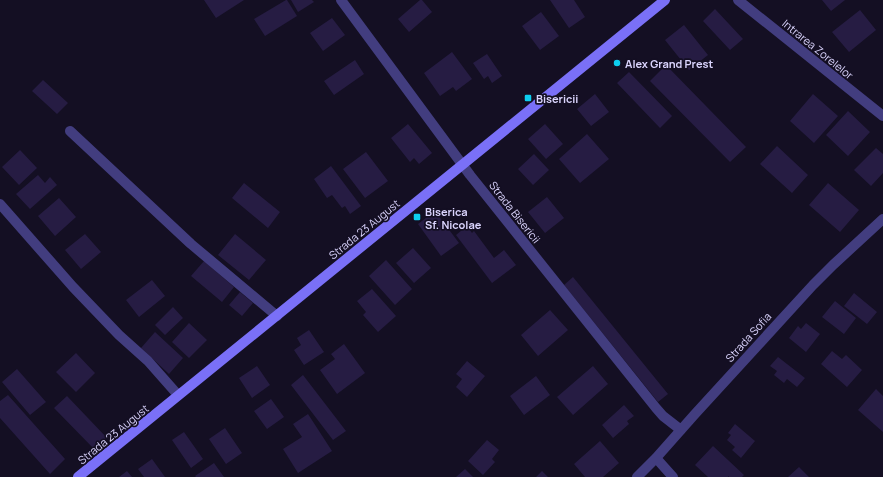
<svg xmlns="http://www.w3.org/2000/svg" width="883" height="477" font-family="Manrope,sans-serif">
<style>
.building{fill:#261c43}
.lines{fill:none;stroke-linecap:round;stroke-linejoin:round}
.minor{stroke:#423d7f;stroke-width:10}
.secondary{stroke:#7a70f7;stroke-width:10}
.poi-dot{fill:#0dceef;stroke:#140f23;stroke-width:1.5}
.labels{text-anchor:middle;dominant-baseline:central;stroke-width:3.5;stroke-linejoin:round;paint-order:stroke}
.street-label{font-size:11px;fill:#dad4fd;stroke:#140f23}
.poi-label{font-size:11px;font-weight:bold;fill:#dad4fd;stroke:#140f23;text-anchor:start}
</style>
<rect width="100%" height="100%" fill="#140f23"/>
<path class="building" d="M204,0H244L216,18Z
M286,0H287L297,16L265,36L254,19Z
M291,0H312L314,2L298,12Z
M420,0H422L432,12L409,32L398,19Z
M550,0H574L585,17L569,28Z
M822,0H845L831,11Z
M715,9L743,39L730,50L703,21Z
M860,10L876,30L849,52L832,32Z
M541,12L559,36L540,50L522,26Z
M332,18L345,35L323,51L310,33Z
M684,25L708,55L689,70L665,40Z
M452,52L472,79L456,91L453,87L440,96L424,73Z
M487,54L502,76L492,83L488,76L484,79L473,63Z
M355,60L364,74L334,95L324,81Z
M666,65L746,147L730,162L650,81Z
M629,72L672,116L660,128L617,83Z
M43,80L68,103L57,114L32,91Z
M595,94L609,112L591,126L577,109Z
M813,94L838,116L814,143L790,121Z
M848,111L870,132L848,156L826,135Z
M408,124L432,153L419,164L414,158L410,162L391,138Z
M545,124L563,144L546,159L528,139Z
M587,134L609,159L580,183L559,159Z
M777,146L808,175L792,193L760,164Z
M876,148L883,154V173L871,186L854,170Z
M20,150L37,168L19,185L2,167Z
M366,152L388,181L365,198L343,169Z
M534,154L549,170L533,185L518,169Z
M331,166L361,206L350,214L345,206L342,208L332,195L327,198L314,179Z
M38,175L45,183L50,177L57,185L30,209L16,194Z
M244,183L280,212L268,228L232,198Z
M828,183L859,210L840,232L809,205Z
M547,197L564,218L545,233L528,212Z
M59,198L76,217L55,236L38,216Z
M435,211L459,243L441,256L418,224Z
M467,226L472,233L474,231L494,258L504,250L516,265L492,283L456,235Z
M85,234L101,252L81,269L65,250Z
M235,234L266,260L249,280L218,255Z
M413,248L431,268L414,283L396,263Z
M386,260L412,289L395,305L369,276Z
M204,261L234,287L222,302L191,276Z
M573,277L668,394L658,402L564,285Z
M152,280L165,296L139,317L126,300Z
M372,289L396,316L378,332L363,315L366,312L357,301Z
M240,292L253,303L242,316L229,305Z
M854,293L877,312L867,324L844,306Z
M835,301L856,318L844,334L822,317Z
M173,307L183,318L165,335L155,325Z
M550,310L568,330L538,356L521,335Z
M189,323L207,340L189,358L172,342Z
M806,323L820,334L806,352L789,338L798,326L801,329Z
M309,330L324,352L304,365L294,350L301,345L297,338Z
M155,332L183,358L169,374L141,348Z
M344,344L365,373L337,394L320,370L335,359L331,354Z
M832,351L842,359L846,355L862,370L847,387L821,364Z
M76,353L95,373L76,392L56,372Z
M778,357L805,378L797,387L787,379L784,383L774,375L777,371L770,366Z
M467,361L485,376L467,397L456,387L462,379L456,374Z
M257,366L270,385L252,398L239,378Z
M593,366L608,384L573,415L557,397Z
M17,369L46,402L30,415L2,382Z
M303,375L346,431L333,440L291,385Z
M536,376L550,395L524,415L510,396Z
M876,389L883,396V432L858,410Z
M8,395L65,459L50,474L0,418V401Z
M67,396L107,438L95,450L54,408Z
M271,399L284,417L267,429L254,411Z
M624,405L634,416L627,421L629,424L613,438L602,425Z
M308,414L332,451L298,473L283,449L302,437L293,424Z
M735,424L755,441L741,458L732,450L735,447L727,440L731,435L728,433Z
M225,428L242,453L226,464L209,439Z
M184,432L203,459L191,468L172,440Z
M487,440L499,450L492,459L495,462L483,475L468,461Z
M600,441L619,463L603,477H585L574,464Z
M713,446L744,475L742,477H729L728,476V477H708L695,465Z
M152,459L165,477H144L138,469Z
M214,463L224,477H196L195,476Z
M799,467L809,477H788Z
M465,469L473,477H456Z
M127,471L132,477H119Z
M542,471L548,477H536Z"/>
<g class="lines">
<path class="minor" d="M341,0L470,175L656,408L663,416L681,430
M738,0L883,116
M70,131L191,244L277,316
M0,204L73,287L119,335L148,361L178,395
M656,458L673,477
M637,477L656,458L695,414L813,285L833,265L883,219"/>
<path class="secondary" d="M78,477L665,0"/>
</g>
<g class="poi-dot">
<circle cx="617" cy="63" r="4"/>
<rect x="524" y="94" width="8" height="8" rx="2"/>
<rect x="413" y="213" width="8" height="8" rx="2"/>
</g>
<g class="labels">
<g class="street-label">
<text transform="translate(818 49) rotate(39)">Intrarea Zorelelor</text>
<text transform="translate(515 212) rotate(52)">Strada Bisericii</text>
<text transform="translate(364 229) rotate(-39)">Strada 23 August</text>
<text transform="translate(748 337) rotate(-48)">Strada Sofia</text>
<text transform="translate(113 434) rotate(-39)">Strada 23 August</text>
</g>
<g class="poi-label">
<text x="625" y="63">Alex Grand Prest</text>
<text x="536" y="98">Bisericii</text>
<text x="425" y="211">Biserica<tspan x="425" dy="13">Sf. Nicolae</tspan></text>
</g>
</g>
</svg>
